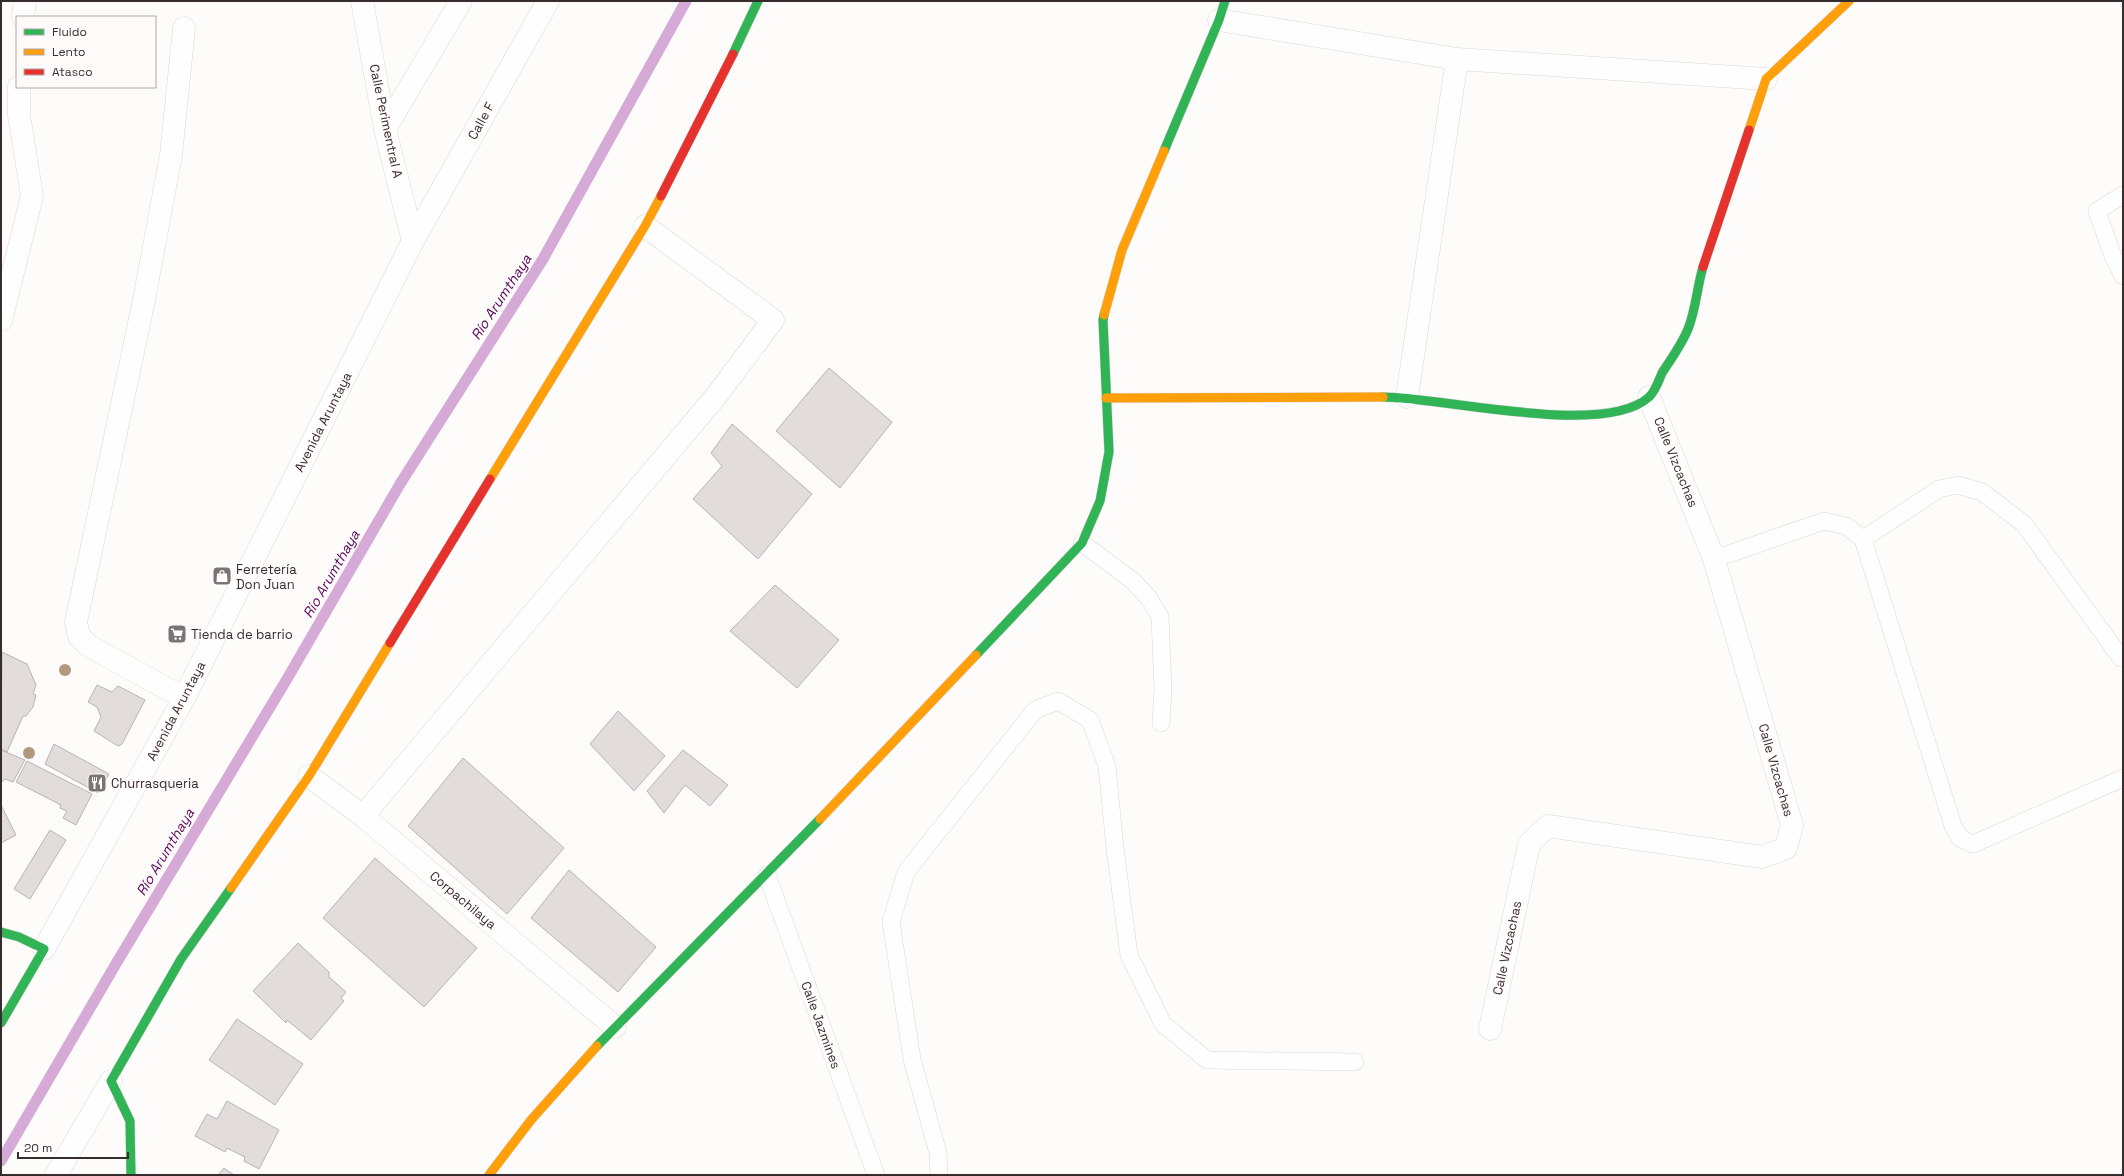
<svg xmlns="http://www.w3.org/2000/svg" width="2124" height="1176" font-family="'Space Grotesk',sans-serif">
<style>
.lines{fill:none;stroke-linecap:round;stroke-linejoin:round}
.stream{stroke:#d6aad6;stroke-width:11}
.building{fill:#e2dddb;stroke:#b9b4b3}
.lane-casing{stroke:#dcd7d7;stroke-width:18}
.street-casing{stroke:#dcd7d7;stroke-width:23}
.fast-casing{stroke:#dcd7d7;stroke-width:10}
.slow-casing{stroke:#dcd7d7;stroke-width:10}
.jam-casing{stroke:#dcd7d7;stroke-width:10}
.lane{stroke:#fffefe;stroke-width:17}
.street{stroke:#fffefe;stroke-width:22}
.fast{stroke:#30b455;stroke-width:9}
.slow{stroke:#ff9f0a;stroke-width:9}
.jam{stroke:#e5322d;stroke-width:9}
.tree{fill:#b2987e}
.labels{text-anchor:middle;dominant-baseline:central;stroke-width:3;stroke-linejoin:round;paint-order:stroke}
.street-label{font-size:13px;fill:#352c2d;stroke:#fffafa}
.poi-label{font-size:13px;fill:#352c2d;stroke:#fffafa;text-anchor:start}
.water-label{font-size:14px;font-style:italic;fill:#57075b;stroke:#fffafa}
</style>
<rect width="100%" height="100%" fill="#fefbfb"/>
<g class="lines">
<path class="stream" d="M1,1161L117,962L287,679L400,484L543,259L686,1"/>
</g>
<path class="building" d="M829,368L892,422L840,488L776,431Z
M732,424L812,494L758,559L693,499L722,466L711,453Z
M775,585L839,640L797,688L730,631Z
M2,652L27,664L36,685L33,694L36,695L33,707L26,716H23L7,752L1,749Z
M97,685L112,692L118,686L145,700L122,744L118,746L94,731L101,717L97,707L88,702Z
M618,711L665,756L634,791L590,744Z
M54,744L109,774L98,793L45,764Z
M1,750L25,760L13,782L5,779L1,783Z
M683,750L728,785L710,806L685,785L664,813L647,791Z
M463,758L564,848L507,914L408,826Z
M27,761L92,794L76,825L63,818L67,811L60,808L61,805L16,782Z
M1,805L16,835L1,843Z
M50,830L66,840L30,899L14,889Z
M375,858L477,948L424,1007L323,918Z
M569,870L656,947L618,992L531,918Z
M298,943L329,972V977L346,992L341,998L344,1001L311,1040L287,1020L286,1023L253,991Z
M237,1019L303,1064L275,1105L209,1060Z
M227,1101L279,1130L259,1169L244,1161L245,1157L227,1148L225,1152L195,1136L207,1114L217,1119Z
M224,1168L234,1175H218Z"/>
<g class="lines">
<defs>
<path id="lane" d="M2123,195L2097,211L2113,256L2123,276
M1863,539L1939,489L1958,485L1982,492L2024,524L2121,658
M1082,543L1133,581L1149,598L1160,617L1163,690L1161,723
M1714,559L1824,521L1846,526L1863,539L1953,826L1960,838L1973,844L2123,778
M767,875L876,1175
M939,1175L938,1153L912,1059L891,922L906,872L1035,710L1058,701L1090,720L1107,766L1115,848L1129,955L1163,1024L1207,1060L1355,1062"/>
<path id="street" d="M362,1L385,129L413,241
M23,17L25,1
M1219,20L1457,59L1766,79
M184,28L171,155L144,300L76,622L79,636L89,646L184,698
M385,129L461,1
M1,320L32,196L19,115V87
M1407,397L1457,59
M309,776L363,816L615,1027
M363,816L717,395L773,320L645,226
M44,949L184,698L413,241L548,1
M1490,1029L1529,844L1548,826L1762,857L1786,848L1792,825L1714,559L1649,397
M56,1175L111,1081"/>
<path id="fast" d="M733,54L758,1
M1164,151L1219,20L1225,1
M1383,397C1443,397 1604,438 1649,397C1655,392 1659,380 1662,373C1671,359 1682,344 1688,329C1696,309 1697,287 1703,267
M976,655L1082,543L1100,501L1109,452L1103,320L1104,315
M1,932L19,937L44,949L1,1023
M597,1046L820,819
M131,1175L130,1121L111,1081L181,959L231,888"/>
<path id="slow" d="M1749,130L1766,79L1849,1
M1104,315L1122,250L1164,151
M1106,398L1383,397
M490,479L645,226L661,196
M820,819L976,655
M231,888L309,776L390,643
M489,1175L531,1120L597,1046"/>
<path id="jam" d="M661,196L733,54
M1703,267L1749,130
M390,643L490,479"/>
</defs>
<use href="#lane" class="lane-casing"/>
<use href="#street" class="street-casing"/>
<use href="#fast" class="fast-casing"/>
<use href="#slow" class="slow-casing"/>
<use href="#jam" class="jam-casing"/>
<use href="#lane" class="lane"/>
<use href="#street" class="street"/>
<use href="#fast" class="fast"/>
<use href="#slow" class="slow"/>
<use href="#jam" class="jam"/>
</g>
<g class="tree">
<circle cx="65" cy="670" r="6"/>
<circle cx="29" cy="753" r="6"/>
</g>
<defs>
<symbol id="shop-square" viewBox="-11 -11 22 22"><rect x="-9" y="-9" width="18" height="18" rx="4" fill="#7b7475" stroke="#fffafa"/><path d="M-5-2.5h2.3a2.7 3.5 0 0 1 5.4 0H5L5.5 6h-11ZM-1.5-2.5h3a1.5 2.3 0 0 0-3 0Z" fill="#fff"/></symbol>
<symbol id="supermarket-square" viewBox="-11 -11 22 22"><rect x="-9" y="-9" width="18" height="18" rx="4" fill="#7b7475" stroke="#fffafa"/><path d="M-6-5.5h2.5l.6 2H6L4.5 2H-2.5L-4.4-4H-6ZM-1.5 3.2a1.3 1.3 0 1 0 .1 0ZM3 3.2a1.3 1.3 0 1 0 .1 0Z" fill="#fff"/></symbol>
<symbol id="restaurant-square" viewBox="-11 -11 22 22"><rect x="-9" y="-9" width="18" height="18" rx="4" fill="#7b7475" stroke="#fffafa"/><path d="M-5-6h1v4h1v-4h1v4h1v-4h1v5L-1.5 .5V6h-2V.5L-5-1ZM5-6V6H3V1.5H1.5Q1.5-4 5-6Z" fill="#fff"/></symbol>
</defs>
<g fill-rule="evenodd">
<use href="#shop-square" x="211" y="565" width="22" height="22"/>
<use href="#supermarket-square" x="166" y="623" width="22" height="22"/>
<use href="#restaurant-square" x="86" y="772" width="22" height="22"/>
</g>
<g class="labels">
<g class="street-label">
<text transform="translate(386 121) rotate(78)">Calle Perimentral A</text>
<text transform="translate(481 121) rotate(-61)">Calle F</text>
<text transform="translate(323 422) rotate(-63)">Avenida Aruntaya</text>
<text transform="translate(1676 462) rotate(68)">Calle Vizcachas</text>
<text transform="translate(176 711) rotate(-62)">Avenida Aruntaya</text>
<text transform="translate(1776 770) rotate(74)">Calle Vizcachas</text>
<text transform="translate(463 900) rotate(40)">Corpachilaya</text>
<text transform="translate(1507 948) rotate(-78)">Calle Vizcachas</text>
<text transform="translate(821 1025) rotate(70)">Calle Jazmines</text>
</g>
<g class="poi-label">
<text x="236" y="569">Ferretería<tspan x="236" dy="15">Don Juan</tspan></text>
<text x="191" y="634">Tienda de barrio</text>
<text x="111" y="783">Churrasqueria</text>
</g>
<g class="water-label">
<text transform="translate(501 297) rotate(-57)">Río Arumthaya</text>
<text transform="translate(331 574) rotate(-60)">Río Arumthaya</text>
<text transform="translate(165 852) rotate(-59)">Río Arumthaya</text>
</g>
</g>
<rect width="2124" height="1176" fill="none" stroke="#352c2d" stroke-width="4"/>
<rect x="16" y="16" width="140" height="72" fill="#fffafa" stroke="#aea8a8"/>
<rect x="24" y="29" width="20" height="6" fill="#30b455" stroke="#aea8a8"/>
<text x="52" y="36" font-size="12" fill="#352c2d">Fluido</text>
<rect x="24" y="49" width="20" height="6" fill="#ff9f0a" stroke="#aea8a8"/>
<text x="52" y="56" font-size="12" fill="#352c2d">Lento</text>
<rect x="24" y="69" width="20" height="6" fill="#e5322d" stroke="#aea8a8"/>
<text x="52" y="76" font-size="12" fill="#352c2d">Atasco</text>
<path d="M18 1152v6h110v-6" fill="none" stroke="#352c2d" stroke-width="2"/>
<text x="24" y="1152" font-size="12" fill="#352c2d" stroke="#fffafa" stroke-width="3" paint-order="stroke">20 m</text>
</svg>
